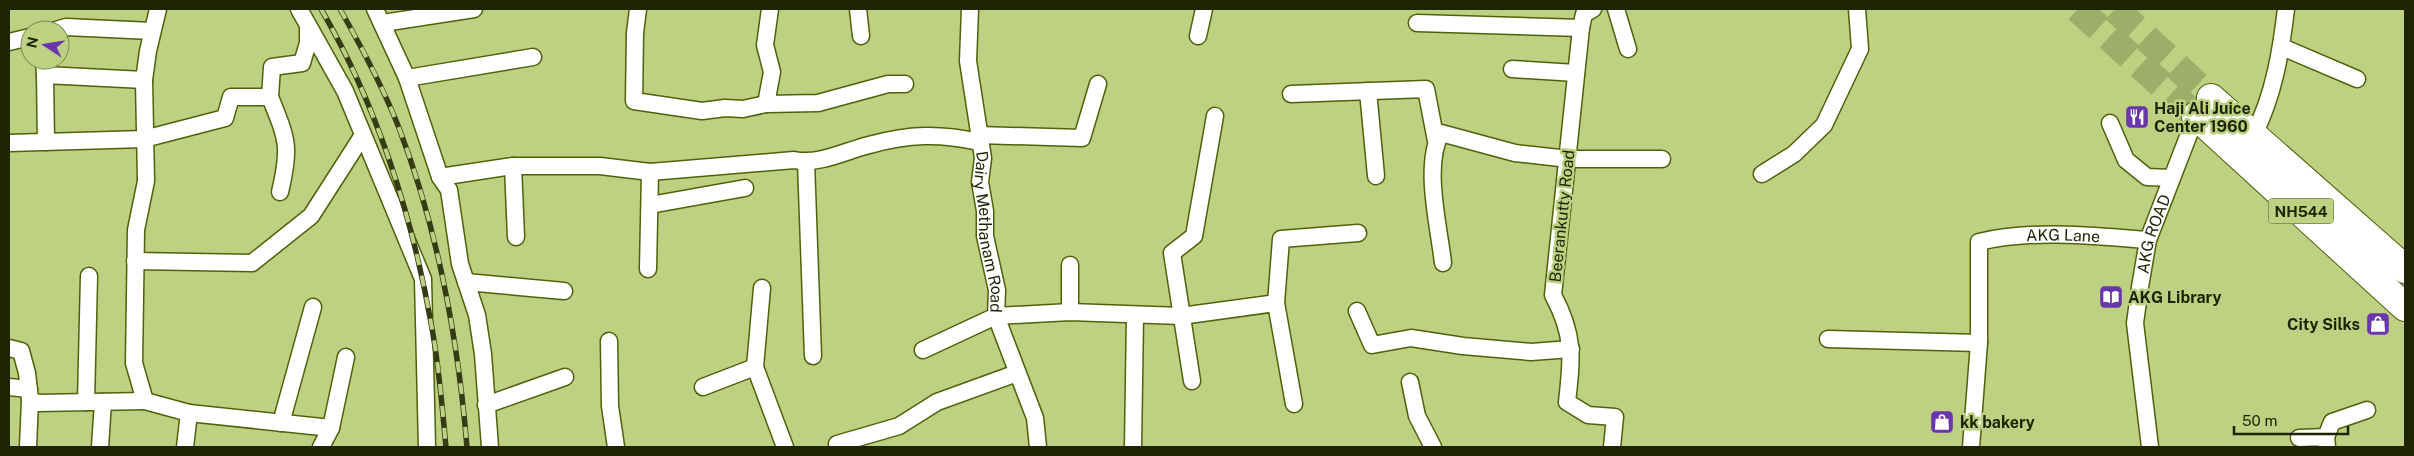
<svg xmlns="http://www.w3.org/2000/svg" width="2414" height="456" font-family="'Public Sans',sans-serif">
<style>
.lines{fill:none;stroke-linecap:round;stroke-linejoin:round}
.highway-tunnel{stroke:#9ead68;stroke-width:28;stroke-dasharray:28 14;stroke-linecap:butt}
.street-casing{stroke:#52600a;stroke-width:19}
.highway-casing{stroke:#52600a;stroke-width:30}
.street{stroke:#fff;stroke-width:16}
.highway{stroke:#fff;stroke-width:28}
.rail-casing{stroke:#353c15;stroke-width:5.5}
.rail{stroke:#bed081;stroke-width:4;stroke-dasharray:11;stroke-linecap:butt}
.labels{text-anchor:middle;dominant-baseline:central;stroke-width:5;stroke-linejoin:round;paint-order:stroke}
.shield{fill:#bed081;stroke:#4d5729;stroke-width:1}
.shield-label{font-size:15px;font-weight:bold;fill:#1d2303}
.poi-label{font-size:16px;font-weight:bold;fill:#1d2303;stroke:#bed081;text-anchor:start}
.street-label{font-size:16px;fill:#1d2303;stroke:#bed081}
</style>
<rect width="100%" height="100%" fill="#bed081"/>
<g class="lines">
<path class="highway-tunnel" d="M2078,9L2196,116
M2115,9L2211,98"/>
<defs>
<g id="street">
<path d="M158,9L148,51L144,80L146,181L136,230L134,363L145,401L189,413L185,447"/>
<path d="M299,9L345,91L423,279L427,447"/>
<path d="M375,9L407,78L440,177L449,190L460,264L477,315L483,354L490,447"/>
<path d="M638,9L635,33L634,101L702,111L725,108L743,109L766,104"/>
<path d="M770,9L765,45L772,72L766,104L818,103L888,84H905"/>
<path d="M858,9L861,36"/>
<path id="s1" d="M970,9L968,61L983,158L980,182L985,211V236L997,290L996,316L1035,418L1038,447"/>
<path d="M1593,9L1584,14L1581,28L1553,295C1575,336 1572,358 1567,402L1588,415L1615,417L1612,447"/>
<path d="M1616,9L1628,49"/>
<path d="M383,23L474,9"/>
<path d="M1417,23L1581,28"/>
<path d="M56,30L66,27L152,31"/>
<path d="M1198,36L1204,9"/>
<path d="M9,42L30,37"/>
<path d="M2282,47L2357,79"/>
<path d="M44,60L45,75"/>
<path d="M1512,69L1576,73"/>
<path d="M407,78L533,57"/>
<path d="M1368,91L1376,176"/>
<path d="M1291,94L1426,89L1436,141"/>
<path d="M270,97C287,139 291,146 280,192"/>
<path d="M2110,123L2126,160L2147,177L2171,178"/>
<path d="M2254,134C2274,95 2281,51 2286,9"/>
<path d="M978,135L1082,138L1098,84"/>
<path d="M46,142L45,75L144,80"/>
<path d="M9,143L144,139L225,118L231,97H270L272,67L302,63L308,43V26"/>
<path d="M806,162L813,356"/>
<path d="M513,166L516,237"/>
<path d="M1762,174L1794,154L1824,125L1860,49L1857,9"/>
<path d="M440,177L513,166H600L650,172L794,160C819,165 845,151 869,145C909,134 939,133 979,142"/>
<path d="M650,205L745,188"/>
<path d="M135,261L252,263L311,216L363,135"/>
<path d="M1443,263C1439,227 1423,165 1441,133L1515,153L1569,159H1662"/>
<path d="M648,269L650,172"/>
<path d="M466,282L564,291"/>
<path d="M762,288L755,367L785,447"/>
<path d="M1357,311L1372,345L1411,338L1463,346L1531,352L1571,349"/>
<path d="M1070,312V265"/>
<path d="M1828,339L1979,343"/>
<path d="M609,341L610,406L616,447"/>
<path d="M9,348L21,351L27,373L30,400L38,403L145,401"/>
<path d="M923,350L996,316L1070,312L1181,316L1276,303"/>
<path d="M1192,381L1172,253L1194,236L1215,116"/>
<path d="M1410,382L1417,416L1433,447"/>
<path d="M9,387L29,389"/>
<path d="M703,387L755,367"/>
<path d="M86,402L89,276"/>
<path d="M1294,404L1276,303L1281,239L1358,233"/>
<path d="M486,405L565,377"/>
<path d="M189,413L331,428L346,357"/>
<path d="M281,423L313,307"/>
<path d="M2326,437L2332,422L2367,410"/>
<path d="M2299,438L2326,437L2327,447"/>
<path d="M28,447L30,400"/>
<path d="M100,447L103,402"/>
<path d="M321,447L331,428"/>
<path d="M838,447L837,444L899,426L937,402L1017,373"/>
<path d="M1133,447L1135,315"/>
<path id="s2" d="M1971,447L1979,343V242C2033,229 2093,236 2148,240"/>
<path id="s3" d="M2150,447L2135,323L2140,287L2148,240L2196,116"/>
</g>
<path id="highway" d="M2211,98L2405,269
M2196,116L2405,307"/>
</defs>
<use href="#street" class="street-casing"/>
<use href="#highway" class="highway-casing"/>
<use href="#street" class="street"/>
<use href="#highway" class="highway"/>
<defs>
<path id="rail" d="M321,9C376,103 412,215 431,323C439,364 442,406 446,447
M340,9C362,48 383,87 399,128C438,230 458,339 467,447"/>
</defs>
<use href="#rail" class="rail-casing"/>
<use href="#rail" class="rail"/>
</g>
<defs>
<symbol id="restaurant-square" viewBox="-11 -11 22 22"><rect x="-9" y="-9" width="18" height="18" rx="4" fill="#6a36ad" stroke="#bed081"/><path d="M-5-6h1v4h1v-4h1v4h1v-4h1v5L-1.5 .5V6h-2V.5L-5-1ZM5-6V6H3V1.5H1.5Q1.5-4 5-6Z" fill="#fff"/></symbol>
<symbol id="library-square" viewBox="-11 -11 22 22"><rect x="-9" y="-9" width="18" height="18" rx="4" fill="#6a36ad" stroke="#bed081"/><path d="M-6-4Q-3-5.5-.7-3.5V5Q-3 3-6 4ZM6-4Q3-5.5 .7-3.5V5Q3 3 6 4Z" fill="#fff"/></symbol>
<symbol id="shop-square" viewBox="-11 -11 22 22"><rect x="-9" y="-9" width="18" height="18" rx="4" fill="#6a36ad" stroke="#bed081"/><path d="M-5-2.5h2.3a2.7 3.5 0 0 1 5.4 0H5L5.5 6h-11ZM-1.5-2.5h3a1.5 2.3 0 0 0-3 0Z" fill="#fff"/></symbol>
</defs>
<g fill-rule="evenodd">
<use href="#restaurant-square" x="2123" y="103" width="28" height="28"/>
<use href="#library-square" x="2097" y="283" width="28" height="28"/>
<use href="#shop-square" x="2364" y="310" width="28" height="28"/>
<use href="#shop-square" x="1928" y="408" width="28" height="28"/>
</g>
<g class="labels">
<rect class="shield" x="2268.5" y="198.5" width="65" height="25" rx="4"/>
<g class="shield-label">
<text x="2301" y="211">NH544</text>
</g>
<g class="poi-label">
<text x="2154" y="108">Haji Ali Juice<tspan x="2154" dy="18">Center 1960</tspan></text>
<text x="2128" y="297">AKG Library</text>
<text x="2360" y="324" text-anchor="end">City Silks</text>
<text x="1960" y="422">kk bakery</text>
</g>
<g class="street-label">
<text transform="translate(1562 216) rotate(-84)">Beerankutty Road</text>
<text stroke="none"><textPath href="#s1" startOffset="225">Dairy Methanam Road</textPath></text>
<text stroke="none"><textPath href="#s3" startOffset="216">AKG ROAD</textPath></text>
<text stroke="none"><textPath href="#s2" startOffset="290">AKG Lane</textPath></text>
</g>
</g>
<rect width="2414" height="456" fill="none" stroke="#1d2303" stroke-width="20"/>
<g transform="translate(45 45) rotate(282)"><circle r="24" fill="#bed081" stroke="#7e8b4f"/>
<path d="M0-4L9 19L0 12L-9 19Z" fill="#6a36ad"/>
<text y="-8" font-size="14" font-weight="bold" text-anchor="middle" fill="#1d2303">N</text>
</g>
<path d="M2234 426v8h114v-8" fill="none" stroke="#1d2303" stroke-width="2.5"/>
<text x="2242" y="426" font-size="15" fill="#1d2303" stroke="#bed081" stroke-width="4" paint-order="stroke">50 m</text>
</svg>
